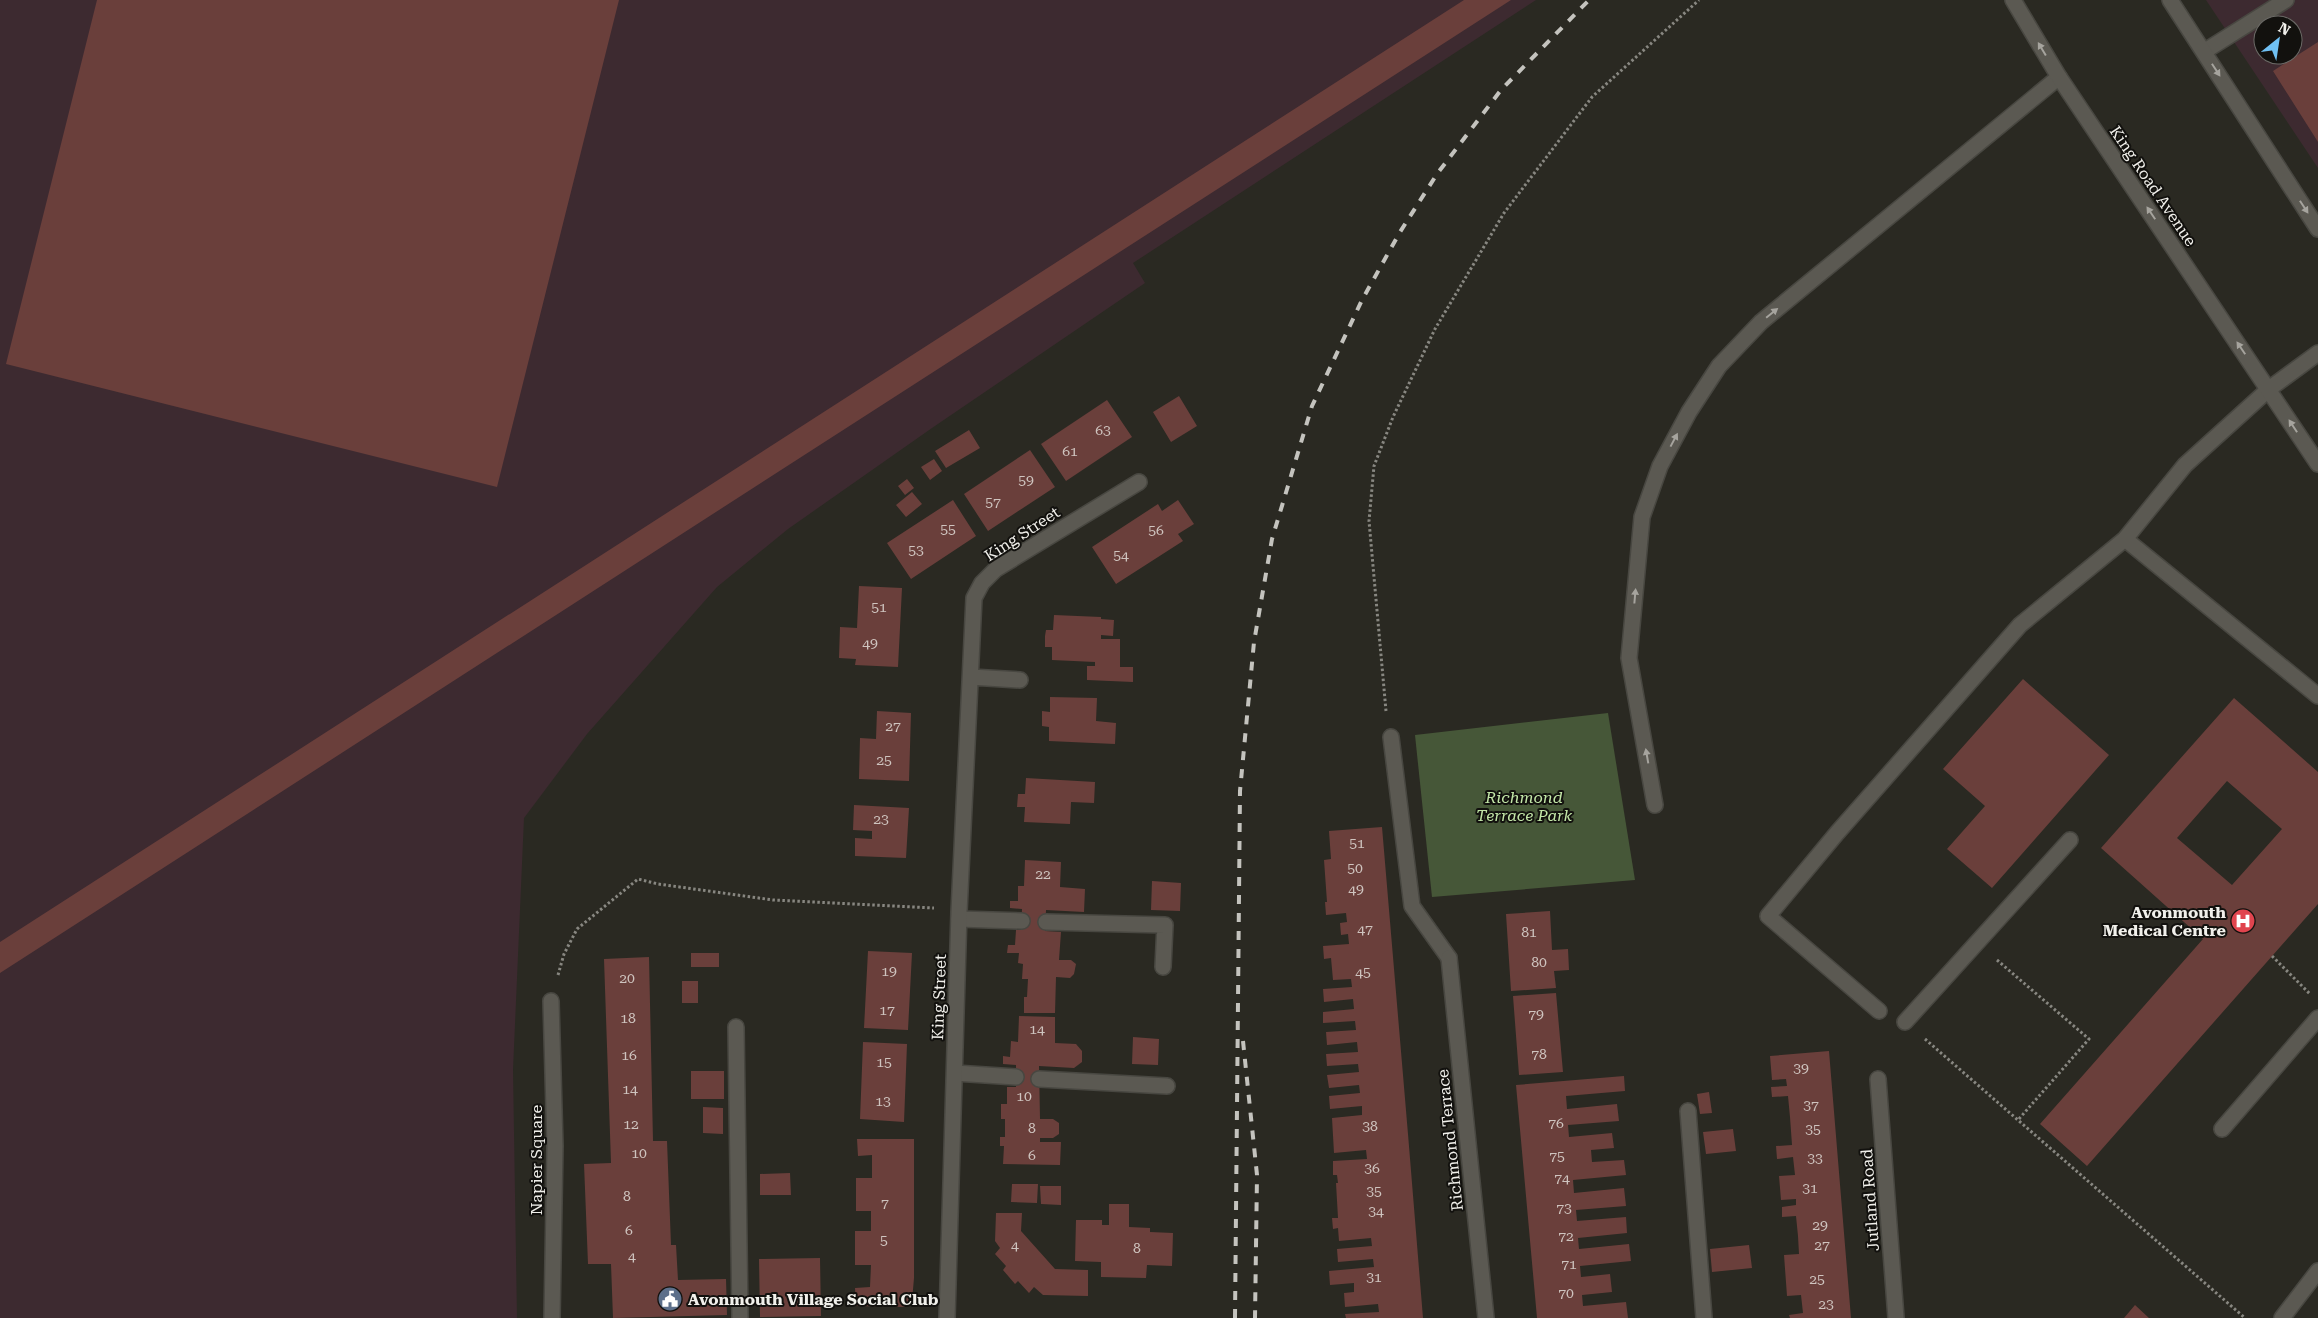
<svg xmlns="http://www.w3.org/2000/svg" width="2318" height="1318" font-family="'Roboto Serif',serif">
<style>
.industrial{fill:#3d2a30;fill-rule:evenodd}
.green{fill:#465738}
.building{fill:#6a3f3b;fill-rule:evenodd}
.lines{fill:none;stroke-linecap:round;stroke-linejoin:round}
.lane-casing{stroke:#484741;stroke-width:18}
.street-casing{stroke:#484741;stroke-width:18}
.path{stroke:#888781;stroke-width:3;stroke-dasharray:2.5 2.5;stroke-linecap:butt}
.lane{stroke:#5b5952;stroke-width:15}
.street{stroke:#5b5952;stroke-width:15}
.rail{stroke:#c4c3be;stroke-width:4;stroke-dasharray:9 9;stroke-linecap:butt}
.oneway{fill:#a6a49e}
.labels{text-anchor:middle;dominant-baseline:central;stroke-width:4;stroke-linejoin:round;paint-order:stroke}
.number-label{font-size:14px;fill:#cfc4bf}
.street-label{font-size:16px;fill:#f1f0eb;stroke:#12110e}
.park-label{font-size:16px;font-style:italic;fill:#c3e7a8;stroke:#12110e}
.poi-label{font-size:16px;font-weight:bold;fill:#f1f0eb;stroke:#12110e;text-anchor:end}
</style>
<rect width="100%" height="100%" fill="#2a2922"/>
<path class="industrial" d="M0,0H1536L1133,263L1145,283L932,428L788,529L717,587L587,734L524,818L513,1070L517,1318H0Z
M2206,0H2318V168ZM2263,25H2293V55H2263Z"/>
<path class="green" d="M1608,713L1635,880L1432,897L1415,735Z"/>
<path class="building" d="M97,0H619L497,487L6,364Z
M1464,0H1511L0,973V942Z
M2318,42V142L2273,71Z
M1179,396L1197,426L1171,442L1153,412Z
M1107,400L1132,437L1066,481L1041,444Z
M969,430L980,448L946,468L935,451Z
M1030,450L1055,487L988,531L964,494Z
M934,459L942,471L930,480L921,467Z
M907,479L914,488L905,495L898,486Z
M912,492L922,504L906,517L896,505Z
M953,500L976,536L911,579L887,543Z
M1178,500L1194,524L1178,534L1183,541L1116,584L1092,547L1158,504L1162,511Z
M859,586L902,588L898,667L855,665L856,659L839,658L840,627L857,628Z
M1054,615L1101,617V619L1114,620L1113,636L1101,635V639H1120V667H1133V682L1087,680V666H1095V662L1052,660V647H1045V636L1046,630H1053Z
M2023,679L2109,755L1992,888L1947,849L1985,806L1943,769Z
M1050,697L1097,698L1096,721L1116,723L1115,744L1049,741V727L1042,726V711L1050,712Z
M2234,698L2318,772V904L2087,1166L2040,1124L2203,939L2101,848ZM2227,781L2282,829L2232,885L2177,838Z
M877,711L911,713L909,781L859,779L860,738L876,739Z
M1026,778L1095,782L1094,803L1071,802L1070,824L1024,822L1025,807H1017L1018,794H1025Z
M854,805L909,808L906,858L855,856V838L872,839V831L853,830Z
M1382,827L1408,1134L1423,1318H1346L1345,1314L1379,1312L1378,1304L1345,1307L1344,1293L1354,1292V1283L1330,1285L1329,1271L1374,1267L1373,1259L1338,1262L1337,1249L1372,1246L1371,1238L1339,1241L1338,1228L1333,1229L1332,1218H1338L1336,1183H1338L1337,1175H1333V1161L1367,1159L1366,1150L1334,1153L1332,1118L1362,1115V1106L1330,1109L1329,1096L1360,1093L1359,1085L1329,1088L1327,1075L1359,1072L1358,1064L1327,1066L1326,1054L1358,1052L1357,1042L1327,1045L1326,1032L1356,1030L1355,1021L1323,1023V1012L1354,1009L1353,999L1324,1002L1323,989L1352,987L1351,979L1333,980L1331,958L1324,959L1323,946L1349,944L1348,934L1341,935L1340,923L1347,922L1346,913L1326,915L1325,902H1327L1324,860L1331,859L1329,831Z
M1025,860L1061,862L1060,887L1085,889L1084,912L1046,910L1045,931L1061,932L1059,960H1071L1076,964L1074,974L1070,978L1056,977L1055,1013H1024V997H1027L1028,979H1022L1023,964L1018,963L1019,953H1007L1008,945H1015L1016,930H1021L1022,909L1010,908V901H1018V886H1024Z
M1152,881L1181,883L1180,911L1151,910Z
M1550,911L1552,950L1568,949L1569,970L1554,971L1556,988L1511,991L1506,914Z
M868,951L912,953L908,1030L864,1028Z
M691,953H719V967H691Z
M649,957L653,1141H667L671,1245H676L678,1280L726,1279L727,1315L613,1318L611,1264H588L584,1164L611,1163L604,959Z
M682,981H698V1003H682Z
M1556,993L1563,1072L1519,1075L1513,996Z
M1019,1016L1055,1017V1043L1076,1044L1082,1051V1062L1074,1068L1039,1066L1040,1119H1053L1059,1123V1134L1053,1138H1040V1142H1061L1060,1165L1003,1164L1004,1146H1000V1137H1005V1119H1001V1104H1007V1087H1016V1065L1003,1064V1056L1010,1057L1011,1041L1018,1042Z
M1133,1037L1159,1039L1158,1065L1132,1064Z
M863,1042L907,1044L904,1122L860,1119Z
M1829,1051L1851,1318H1790L1789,1315L1803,1313L1801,1295L1787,1296L1784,1255L1799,1254L1798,1236L1796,1216L1782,1217V1207L1796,1205V1199L1781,1200L1779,1176L1795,1175L1793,1157L1777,1159L1776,1146L1792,1145L1790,1117L1788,1096L1772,1097L1771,1087L1787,1086L1786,1079L1772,1080L1770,1056Z
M691,1071H724V1099H691Z
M1624,1076L1625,1091L1566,1096L1567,1109L1617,1104L1619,1121L1568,1125L1569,1137L1612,1133L1614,1148L1591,1150L1592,1162L1624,1160L1626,1175L1573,1180L1574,1193L1624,1188L1626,1206L1576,1210L1577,1221L1626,1217L1627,1233L1578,1238L1579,1249L1629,1244L1631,1261L1580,1266L1581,1277L1610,1274L1612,1292L1582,1295L1583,1306L1626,1302L1628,1318H1537L1516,1085Z
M1709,1092L1712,1113L1700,1114L1697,1094Z
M703,1107L723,1108V1134L703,1133Z
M1733,1129L1736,1151L1706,1154L1703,1132Z
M857,1139H914V1278L912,1301L907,1307L856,1306L855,1288L870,1287L871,1265H855V1231H871V1211H856V1178H872V1155L858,1156Z
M790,1173L791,1195H760V1174Z
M1012,1184H1038L1037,1203L1011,1202Z
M1040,1186H1061V1205L1041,1204Z
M1109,1204H1129V1227L1150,1228V1232L1173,1233L1172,1266L1147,1265L1146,1278L1101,1277V1262L1075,1261L1076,1220H1102V1225H1109Z
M996,1213H1022L1021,1231L1055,1269L1088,1270V1296L1043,1295L1034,1287L1029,1293L1018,1281L1015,1284L1003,1270L1006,1266L995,1254L1000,1248L995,1241Z
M1749,1245L1752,1268L1712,1272L1710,1249Z
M820,1258L821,1316L760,1317L759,1259Z
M2135,1305L2149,1318H2124Z"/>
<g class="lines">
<defs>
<path id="lane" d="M2205,51L2286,0
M2125,539L2318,696
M1391,737L1412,906L1449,958
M1655,805L1629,658L1642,517L1660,466L1689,412L1719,366L1761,322L2059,77
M959,919L1022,921
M1046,922L1165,925L1163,967
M1879,1011L1768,916L1837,833L2020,625L2125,539L2185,465L2269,389
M1905,1022L2070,840
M736,1027L740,1318
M955,1073L1016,1077
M1039,1079L1167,1086
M1688,1111L1704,1318
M2222,1129L2318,1018"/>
<path id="street" d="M2013,0L2059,77L2318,464
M2170,0L2318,229
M2269,389L2318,353
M971,677L1020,680
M1449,958L1486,1318
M551,1001L555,1146L552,1318
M1878,1079L1896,1318
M947,1318L959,912L974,598L982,583L996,569L1139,482
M2282,1318L2318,1271"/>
</defs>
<use href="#lane" class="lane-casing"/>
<use href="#street" class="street-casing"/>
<path class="path" d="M1386,711L1369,521L1374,466L1393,417L1435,329L1504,213L1592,97L1699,0
M2272,956L2310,994
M1997,960L2089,1039L2018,1120
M558,975L564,954L577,929L638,879L658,884L773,900L934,908
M1925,1039L2245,1318"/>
<use href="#lane" class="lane"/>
<use href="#street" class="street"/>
<path class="rail" d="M1243,1041L1257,1175L1255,1318
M1235,1318L1240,791L1254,642L1272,539L1312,406L1362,300L1400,232L1437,174L1501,90L1589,0"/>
</g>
<defs><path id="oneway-solid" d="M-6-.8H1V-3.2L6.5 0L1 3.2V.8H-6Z" transform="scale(1.25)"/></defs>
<g class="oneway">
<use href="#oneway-solid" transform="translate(2042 49) rotate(-121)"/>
<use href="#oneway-solid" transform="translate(2216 70) rotate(57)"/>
<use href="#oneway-solid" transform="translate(2304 207) rotate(57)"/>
<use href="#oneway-solid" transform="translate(2151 213) rotate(-124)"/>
<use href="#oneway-solid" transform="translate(1772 313) rotate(-39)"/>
<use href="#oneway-solid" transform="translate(2241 348) rotate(-124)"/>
<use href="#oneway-solid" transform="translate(2293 426) rotate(-123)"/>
<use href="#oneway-solid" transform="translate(1674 440) rotate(-62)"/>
<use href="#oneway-solid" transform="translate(1635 596) rotate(-85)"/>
<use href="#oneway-solid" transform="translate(1647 756) rotate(-100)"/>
</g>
<defs>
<symbol id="hospital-disc" viewBox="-11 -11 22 22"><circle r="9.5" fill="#e0444e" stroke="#12110e"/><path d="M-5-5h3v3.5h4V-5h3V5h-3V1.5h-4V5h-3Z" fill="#fff"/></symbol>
<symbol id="civic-disc" viewBox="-11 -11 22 22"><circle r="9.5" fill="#5c6f8a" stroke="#12110e"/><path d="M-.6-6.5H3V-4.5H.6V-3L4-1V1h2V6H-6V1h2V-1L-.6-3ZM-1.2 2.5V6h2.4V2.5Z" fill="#fff"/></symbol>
</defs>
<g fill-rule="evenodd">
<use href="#hospital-disc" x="2229" y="907" width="28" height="28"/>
<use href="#civic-disc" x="656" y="1285" width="28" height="28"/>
</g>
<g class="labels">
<g class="number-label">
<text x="1103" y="430">63</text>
<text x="1070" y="451">61</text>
<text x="1026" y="480">59</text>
<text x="993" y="502">57</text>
<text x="948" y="529">55</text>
<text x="1156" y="530">56</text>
<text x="916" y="550">53</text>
<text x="1121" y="555">54</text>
<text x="879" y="607">51</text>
<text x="870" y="643">49</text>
<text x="893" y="726">27</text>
<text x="884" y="760">25</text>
<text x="881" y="819">23</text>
<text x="1357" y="843">51</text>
<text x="1355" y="868">50</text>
<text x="1043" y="874">22</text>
<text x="1356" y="889">49</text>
<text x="1365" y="929">47</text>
<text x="1529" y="932">81</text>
<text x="1539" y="962">80</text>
<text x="889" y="971">19</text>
<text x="1363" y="972">45</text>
<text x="627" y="978">20</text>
<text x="887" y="1010">17</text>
<text x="1536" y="1014">79</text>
<text x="628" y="1018">18</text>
<text x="1037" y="1029">14</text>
<text x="1539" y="1054">78</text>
<text x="629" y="1055">16</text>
<text x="884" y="1062">15</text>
<text x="1801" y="1068">39</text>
<text x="630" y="1089">14</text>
<text x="1024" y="1096">10</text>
<text x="883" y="1101">13</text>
<text x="1811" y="1105">37</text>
<text x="1556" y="1123">76</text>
<text x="631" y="1124">12</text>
<text x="1370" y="1126">38</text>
<text x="1032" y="1128">8</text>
<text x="1813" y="1129">35</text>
<text x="639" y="1153">10</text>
<text x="1032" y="1155">6</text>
<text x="1557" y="1156">75</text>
<text x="1815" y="1158">33</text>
<text x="1372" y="1168">36</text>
<text x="1562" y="1178">74</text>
<text x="1810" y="1188">31</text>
<text x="1374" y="1191">35</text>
<text x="627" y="1196">8</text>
<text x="885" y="1203">7</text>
<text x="1564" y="1208">73</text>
<text x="1376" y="1211">34</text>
<text x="1820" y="1225">29</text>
<text x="629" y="1230">6</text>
<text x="1566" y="1236">72</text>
<text x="884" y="1240">5</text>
<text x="1015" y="1245">4</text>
<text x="1822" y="1245">27</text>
<text x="1137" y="1248">8</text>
<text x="632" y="1256">4</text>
<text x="1569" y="1264">71</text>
<text x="1374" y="1277">31</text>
<text x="1817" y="1279">25</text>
<text x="1566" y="1293">70</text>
<text x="1826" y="1304">23</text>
</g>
<g class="street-label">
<text transform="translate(2153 186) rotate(56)">King Road Avenue</text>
<text transform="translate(1022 534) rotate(-33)">King Street</text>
<text transform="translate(939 997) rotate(-88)">King Street</text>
<text transform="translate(1450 1140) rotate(-96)">Richmond Terrace</text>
<text transform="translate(536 1160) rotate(-90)">Napier Square</text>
<text transform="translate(1870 1200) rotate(-94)">Jutland Road</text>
</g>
<g class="park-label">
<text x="1524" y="797">Richmond<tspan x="1524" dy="18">Terrace Park</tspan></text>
</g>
<g class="poi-label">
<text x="2226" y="912">Avonmouth<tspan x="2226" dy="18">Medical Centre</tspan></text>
<text x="688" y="1299" text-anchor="start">Avonmouth Village Social Club</text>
</g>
</g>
<g transform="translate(2278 40) rotate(30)"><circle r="24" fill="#12110e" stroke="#6b6a66"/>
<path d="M0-4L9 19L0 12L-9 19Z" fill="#70c1f4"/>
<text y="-8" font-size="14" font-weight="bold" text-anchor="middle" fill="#f1f0eb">N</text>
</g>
</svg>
